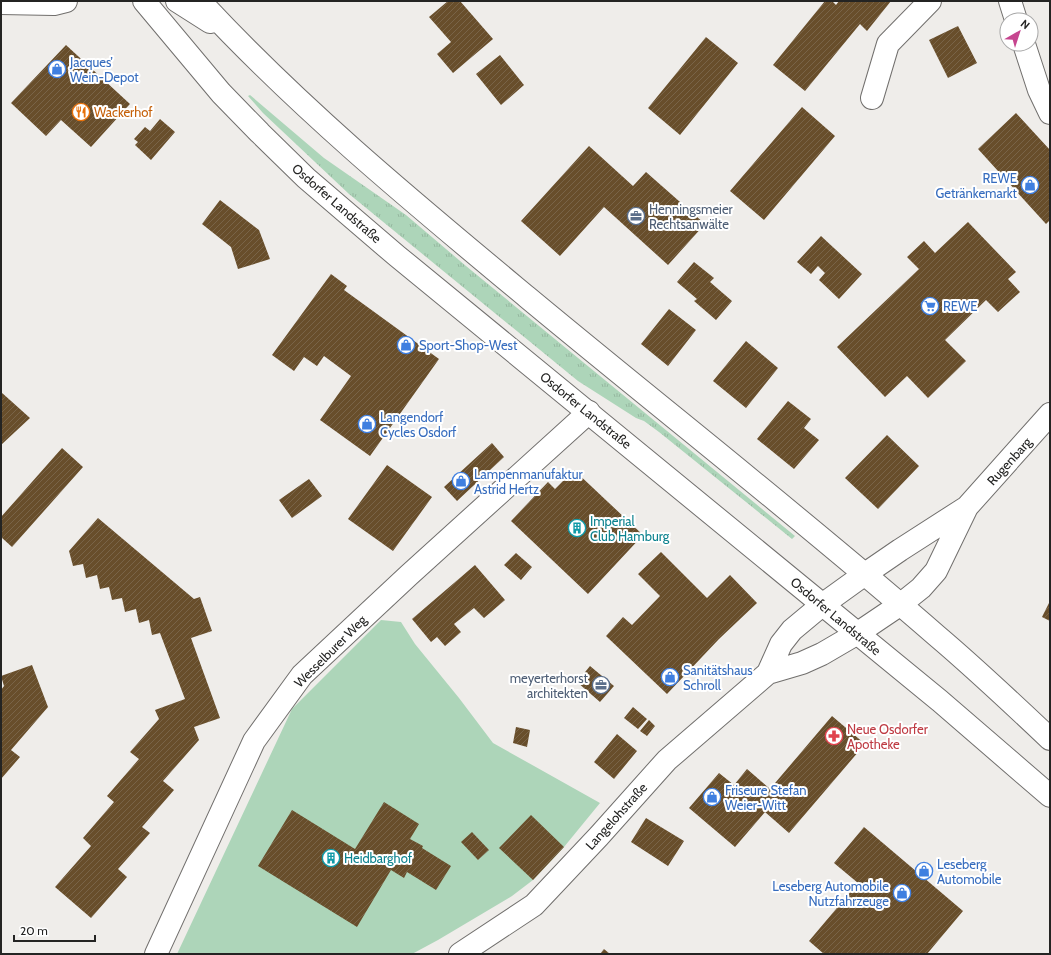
<svg xmlns="http://www.w3.org/2000/svg" width="1051" height="955" font-family="Cabin,sans-serif">
<style>
.grass{fill:url(#grass-tufts)}
.green{fill:#add5b9}
.building{fill:url(#building-hatch)}
.lines{fill:none;stroke-linecap:round;stroke-linejoin:round}
.minor-casing{stroke:#716f6d;stroke-width:24}
.major-casing{stroke:#716f6d;stroke-width:24}
.minor{stroke:#fff;stroke-width:22}
.major{stroke:#fff;stroke-width:22}
.labels{text-anchor:middle;dominant-baseline:central;stroke-width:4;stroke-linejoin:round;paint-order:stroke}
.shop-label{font-size:13px;fill:#366cbe;stroke:#fff;text-anchor:start}
.food-label{font-size:13px;fill:#c56008;stroke:#fff;text-anchor:start}
.street-label{font-size:13px;fill:#242423;stroke:#fff}
.service-label{font-size:13px;fill:#4e5e75;stroke:#fff;text-anchor:start}
.culture-label{font-size:13px;fill:#0d838f;stroke:#fff;text-anchor:start}
.health-label{font-size:13px;fill:#be3a42;stroke:#fff;text-anchor:start}
</style>
<defs>
<pattern id="grass-tufts" width="24" height="20" patternUnits="userSpaceOnUse"><rect width="24" height="20" fill="#add5b9"/><path d="M3 7l-1-3M5 7V3M7 7l1-3M15 17l-1-3M17 17v-4M19 17l1-3" fill="none" stroke="#95b79f"/></pattern>
<pattern id="building-hatch" width="6" height="6" patternUnits="userSpaceOnUse"><rect width="6" height="6" fill="#684e2b"/><path d="M-1 1l2-2M0 6l6-6M5 7l2-2" fill="none" stroke="#796448"/></pattern>
</defs>
<rect width="100%" height="100%" fill="#efedea"/>
<path class="grass" d="M250,95L324,158L406,215L466,266L795,536L792,539L659,432L644,421L636,418L578,381L349,194L263,113L248,96Z"/>
<path class="green" d="M381,620L401,622L415,644L459,698L493,743L600,803L564,847L533,880L512,896L438,940L412,954H177L292,709Z"/>
<path class="building" d="M448,1H460L493,39L453,73L437,54L451,42L429,17Z
M825,1H832L836,5L839,1H891L867,31L860,24L805,91L773,65Z
M958,26L977,63L948,78L929,40Z
M706,37L738,63L680,135L648,108Z
M66,45L130,104L91,147L61,120L46,136L11,103Z
M500,55L524,85L501,105L476,74Z
M802,107L835,136L764,220L730,191Z
M1016,113L1050,150V220L1046,224L978,149Z
M160,119L175,132L151,160L135,145L138,142L134,139L145,127L150,131Z
M589,146L633,186L646,172L705,224L668,265L604,207L560,256L521,221Z
M220,200L259,230L270,259L238,269L231,247L202,224Z
M968,222L1016,272L1008,279L1020,292L998,312L986,300L945,340L966,361L928,398L907,376L885,397L837,347L919,269L907,257L924,241L935,253Z
M821,236L862,274L839,299L819,280L825,273L818,266L811,274L797,262Z
M694,262L714,278L710,282L732,301L716,320L694,301L697,299L677,282Z
M331,274L347,286L344,290L439,359L370,456L320,420L351,376L324,356L317,366L304,357L294,371L272,355Z
M669,309L696,330L668,366L641,344Z
M746,341L778,368L746,408L713,381Z
M1,392L30,418L1,445Z
M788,401L811,419L804,428L819,440L794,469L757,439Z
M887,435L919,466L878,509L845,478Z
M492,443L504,457L457,501L444,487Z
M62,448L83,467L12,547L1,537V517Z
M387,465L432,497L393,551L348,519Z
M574,470L643,535L588,594L511,521L548,482L555,489Z
M309,479L322,496L292,518L279,500Z
M98,518L194,599L200,597L212,631L191,638L220,718L194,727L199,740L163,781L174,790L142,827L150,833L118,869L127,877L91,918L55,887L91,846L83,838L114,802L107,796L139,759L130,752L159,719L155,710L185,699L160,633L152,635L149,620L139,623L136,609L125,612L122,598L112,600L109,587L100,589L97,575L86,578L83,564L73,566L69,551Z
M661,552L707,598L730,575L757,603L719,639L667,694L606,636L623,617L632,625L660,596L638,574Z
M516,553L532,567L521,580L504,565Z
M475,565L505,600L484,618L474,608L454,624L461,632L445,646L437,637L431,642L412,619Z
M1050,601V621L1042,617Z
M32,665L48,707L11,750L20,757L1,779V690L4,686L1,676Z
M590,666L614,686L600,702L577,682Z
M633,707L647,719L638,729L624,718Z
M832,716L865,744L789,833L765,812L735,847L689,808L719,773L734,785L747,769L770,789Z
M649,720L655,726L647,736L640,731Z
M516,727L530,730L527,747L513,743Z
M617,734L637,751L614,779L594,762Z
M384,802L419,824L410,839L423,846L422,848L451,866L436,890L407,872L404,878L391,870L357,927L258,866L292,810L355,849Z
M531,815L564,847L533,880L499,848Z
M646,818L684,841L668,866L631,842Z
M864,827L963,911L927,954H824L809,941L858,883L834,863Z
M472,832L489,850L478,860L461,842Z
M604,949L610,954H600Z"/>
<g class="lines">
<defs>
<path id="minor" d="M1010,1L1016,20
M1,3L54,4L66,1
M1024,44L1039,90L1050,113
M872,98L888,44L930,1
M768,673L802,663L822,654L858,633L901,604L921,588L936,571L967,507
M156,954L254,741L302,675L409,575L589,412
M460,954L534,905L599,836L667,760L768,673L781,644L792,630L822,605L865,574L900,550L967,507L1050,414"/>
<path id="major" d="M144,1L221,93L260,133L306,178L397,256L940,701L1050,796
M177,1L210,22
M200,1C300,109 414,203 527,297C663,410 803,519 937,636C976,669 1013,704 1050,739"/>
</defs>
<use href="#minor" class="minor-casing"/>
<use href="#major" class="major-casing"/>
<use href="#minor" class="minor"/>
<use href="#major" class="major"/>
</g>
<defs>
<symbol id="shop-ring" viewBox="-11 -11 22 22"><circle r="9.5" fill="#fff" stroke="#3f7fe0" stroke-width="1.5"/><path d="M-5-2.5h2.3a2.7 3.5 0 0 1 5.4 0H5L5.5 6h-11ZM-1.5-2.5h3a1.5 2.3 0 0 0-3 0Z" fill="#3f7fe0"/></symbol>
<symbol id="restaurant-ring" viewBox="-11 -11 22 22"><circle r="9.5" fill="#fff" stroke="#e8710a" stroke-width="1.5"/><path d="M-5-6h1v4h1v-4h1v4h1v-4h1v5L-1.5 .5V6h-2V.5L-5-1ZM5-6V6H3V1.5H1.5Q1.5-4 5-6Z" fill="#e8710a"/></symbol>
<symbol id="office-ring" viewBox="-11 -11 22 22"><circle r="9.5" fill="#fff" stroke="#5c6f8a" stroke-width="1.5"/><path d="M-6-3h4V-5.5h4V-3h4V5H-6ZM-1-4.5V-3h2v-1.5ZM-6 0V1H6V0Z" fill="#5c6f8a"/></symbol>
<symbol id="supermarket-ring" viewBox="-11 -11 22 22"><circle r="9.5" fill="#fff" stroke="#3f7fe0" stroke-width="1.5"/><path d="M-6-5.5h2.5l.6 2H6L4.5 2H-2.5L-4.4-4H-6ZM-1.5 3.2a1.3 1.3 0 1 0 .1 0ZM3 3.2a1.3 1.3 0 1 0 .1 0Z" fill="#3f7fe0"/></symbol>
<symbol id="building-ring" viewBox="-11 -11 22 22"><circle r="9.5" fill="#fff" stroke="#0f9aa8" stroke-width="1.5"/><path d="M-4-6H4V6H1V3H-1V6H-4ZM-2.5-4.3h1.7v1.8h-1.7ZM.8-4.3h1.7v1.8H.8ZM-2.5-1h1.7V.8h-1.7ZM.8-1h1.7V.8H.8Z" fill="#0f9aa8"/></symbol>
<symbol id="pharmacy-ring" viewBox="-11 -11 22 22"><circle r="9.5" fill="#fff" stroke="#e0444e" stroke-width="1.5"/><path d="M-2-6h4v4h4v4h-4v4h-4v-4h-4v-4h4Z" fill="#e0444e"/></symbol>
</defs>
<g fill-rule="evenodd">
<use href="#shop-ring" x="47" y="59" width="20" height="20"/>
<use href="#restaurant-ring" x="71" y="102" width="20" height="20"/>
<use href="#shop-ring" x="1020" y="175" width="20" height="20"/>
<use href="#office-ring" x="626" y="206" width="20" height="20"/>
<use href="#supermarket-ring" x="920" y="296" width="20" height="20"/>
<use href="#shop-ring" x="396" y="335" width="20" height="20"/>
<use href="#shop-ring" x="357" y="414" width="20" height="20"/>
<use href="#shop-ring" x="451" y="471" width="20" height="20"/>
<use href="#building-ring" x="567" y="518" width="20" height="20"/>
<use href="#shop-ring" x="660" y="667" width="20" height="20"/>
<use href="#office-ring" x="591" y="675" width="20" height="20"/>
<use href="#pharmacy-ring" x="824" y="726" width="20" height="20"/>
<use href="#shop-ring" x="702" y="787" width="20" height="20"/>
<use href="#building-ring" x="321" y="848" width="20" height="20"/>
<use href="#shop-ring" x="914" y="861" width="20" height="20"/>
<use href="#shop-ring" x="892" y="883" width="20" height="20"/>
</g>
<g class="labels">
<g class="shop-label">
<text x="70" y="62">Jacques’<tspan x="70" dy="15">Wein-Depot</tspan></text>
<text x="1017" y="178" text-anchor="end">REWE<tspan x="1017" dy="15">Getränkemarkt</tspan></text>
<text x="943" y="306">REWE</text>
<text x="419" y="345">Sport-Shop-West</text>
<text x="380" y="417">Langendorf<tspan x="380" dy="15">Cycles Osdorf</tspan></text>
<text x="474" y="474">Lampenmanufaktur<tspan x="474" dy="15">Astrid Hertz</tspan></text>
<text x="683" y="670">Sanitätshaus<tspan x="683" dy="15">Schroll</tspan></text>
<text x="725" y="790">Friseure Stefan<tspan x="725" dy="15">Weier-Witt</tspan></text>
<text x="937" y="864">Leseberg<tspan x="937" dy="15">Automobile</tspan></text>
<text x="889" y="886" text-anchor="end">Leseberg Automobile<tspan x="889" dy="15">Nutzfahrzeuge</tspan></text>
</g>
<g class="food-label">
<text x="94" y="112">Wackerhof</text>
</g>
<g class="street-label">
<text transform="translate(337 203) rotate(41)">Osdorfer Landstraße</text>
<text transform="translate(586 410) rotate(39)">Osdorfer Landstraße</text>
<text transform="translate(1009 461) rotate(-48)">Rugenbarg</text>
<text transform="translate(836 616) rotate(40)">Osdorfer Landstraße</text>
<text transform="translate(330 651) rotate(-45)">Wesselburer Weg</text>
<text transform="translate(616 816) rotate(-48)">Langelohstraße</text>
</g>
<g class="service-label">
<text x="649" y="209">Henningsmeier<tspan x="649" dy="15">Rechtsanwälte</tspan></text>
<text x="588" y="678" text-anchor="end">meyerterhorst<tspan x="588" dy="15">architekten</tspan></text>
</g>
<g class="culture-label">
<text x="590" y="521">Imperial<tspan x="590" dy="15">Club Hamburg</tspan></text>
<text x="344" y="858">Heidbarghof</text>
</g>
<g class="health-label">
<text x="847" y="729">Neue Osdorfer<tspan x="847" dy="15">Apotheke</tspan></text>
</g>
</g>
<rect width="1051" height="955" fill="none" stroke="#242423" stroke-width="4"/>
<g transform="translate(1019 32) rotate(39)"><circle r="19" fill="#ffffff" stroke="#a7a7a7"/>
<path d="M0-3L7 15L0 10L-7 15Z" fill="#c6458f"/>
<text y="-6" font-size="11" font-weight="bold" text-anchor="middle" fill="#242423">N</text>
</g>
<path d="M14 935v6h81v-6" fill="none" stroke="#242423" stroke-width="2"/>
<text x="20" y="935" font-size="12" fill="#242423" stroke="#ffffff" stroke-width="3" paint-order="stroke">20 m</text>
</svg>
